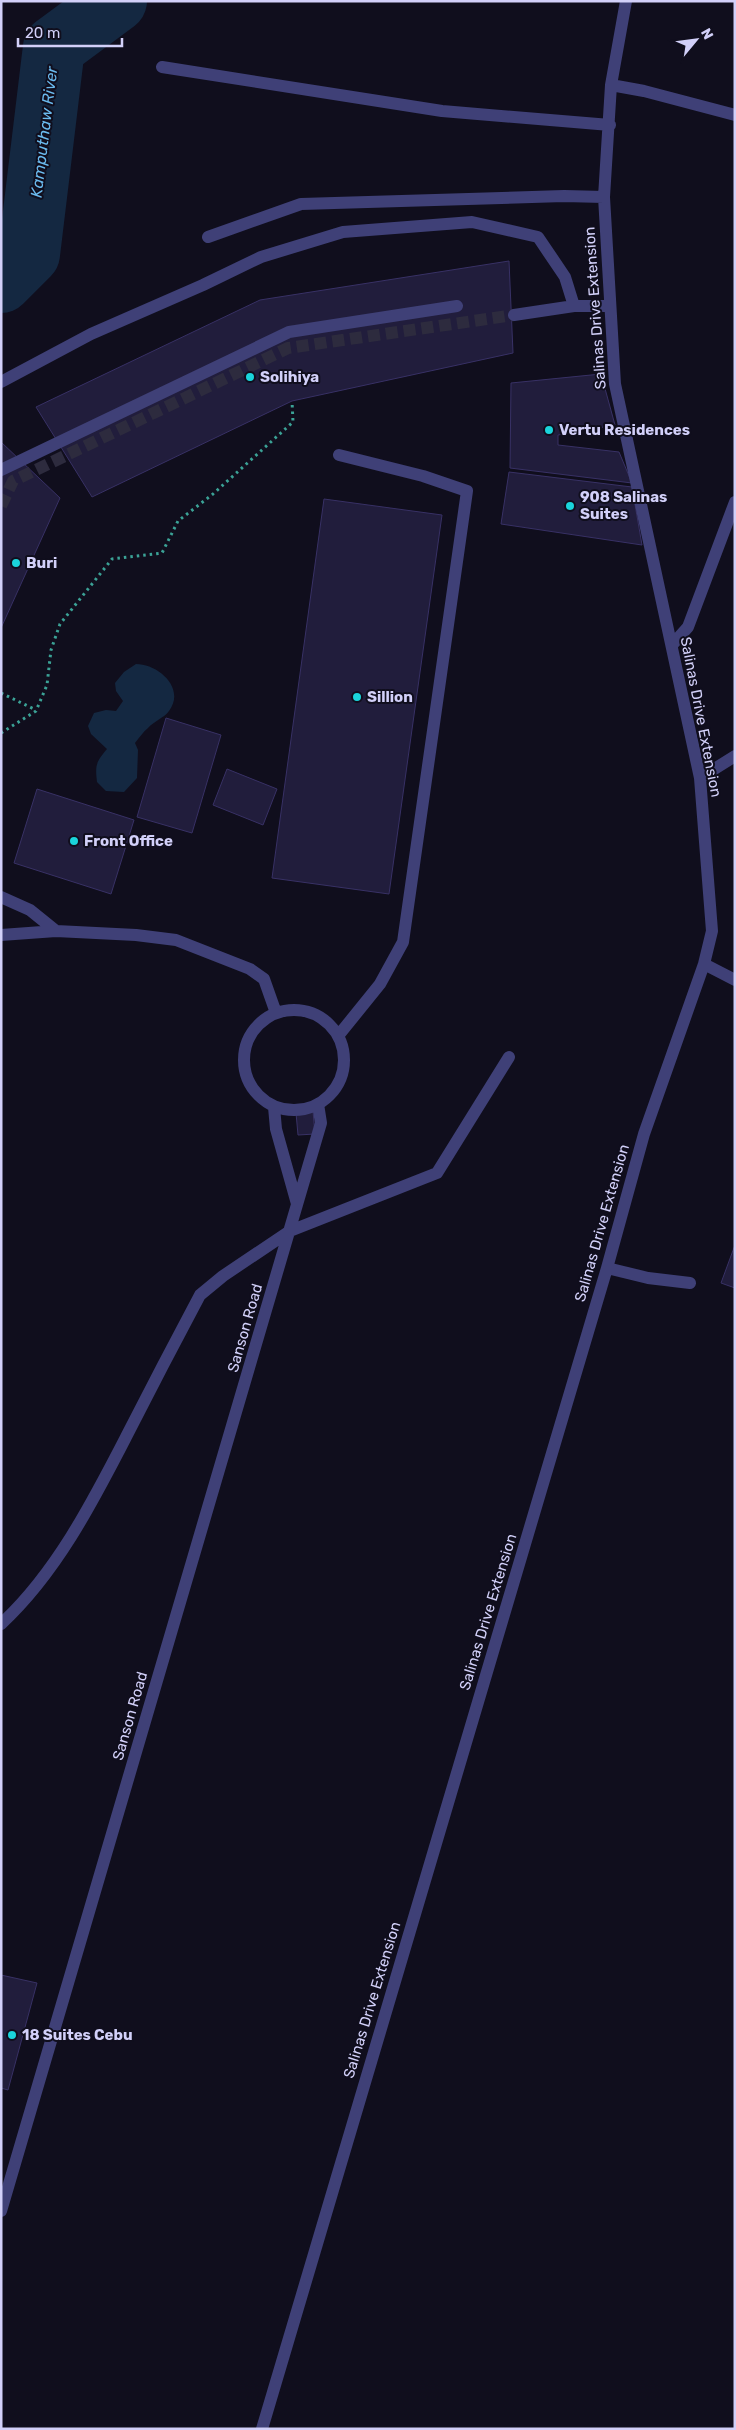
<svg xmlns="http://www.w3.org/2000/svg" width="736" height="2430" font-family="Rubik,sans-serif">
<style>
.water{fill:#142841}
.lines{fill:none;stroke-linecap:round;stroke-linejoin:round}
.river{stroke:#142841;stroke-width:62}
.building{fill:#211d3c;stroke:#383165}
.minor-tunnel{stroke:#2d2b3e;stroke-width:12;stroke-dasharray:12 6;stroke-linecap:butt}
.path{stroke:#3ba296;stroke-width:3;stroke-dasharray:2.5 4;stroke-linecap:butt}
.minor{stroke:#3f4077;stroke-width:12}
.poi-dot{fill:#1ad4db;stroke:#100e1d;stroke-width:2}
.labels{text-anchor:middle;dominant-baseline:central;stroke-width:4;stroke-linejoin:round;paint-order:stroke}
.street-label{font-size:15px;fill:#d2d0f9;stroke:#100e1d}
.poi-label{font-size:15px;font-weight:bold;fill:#d2d0f9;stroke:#100e1d;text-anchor:start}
.water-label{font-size:16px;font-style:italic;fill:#6ab9ed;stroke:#100e1d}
</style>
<rect width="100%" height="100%" fill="#100e1d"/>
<path class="water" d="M136,664C158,664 186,688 169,711C164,718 154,721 148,728C143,732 139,738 135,743L138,750L137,778L124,792L106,791L97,782C95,765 96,762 107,749L91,734L88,726L94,713L106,710L116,711L123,701L116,691L115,683L124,672Z"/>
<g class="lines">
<path class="river" d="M1,282L29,254L54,47L116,1"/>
</g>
<path class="building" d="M509,261L513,353L292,401L92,497L36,407L260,300Z
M601,374L615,425L558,435V445L619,452L632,483L510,468L511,383Z
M1,442L60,498L1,628Z
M509,472L632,487L642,545L501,524Z
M324,499L442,515L389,894L272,878Z
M166,718L221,735L192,833L137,817Z
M227,769L277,789L263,825L213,805Z
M37,789L134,820L111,894L14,863Z
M313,1111L315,1134L298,1135L296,1113Z
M735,1245V1288L721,1283Z
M1,1975L37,1983L8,2090L1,2088Z"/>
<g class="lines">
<path class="minor-tunnel" d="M1,506L13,481L288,348L514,315"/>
<path class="path" d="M1,693L36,710
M1,733L36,711L47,685L51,650L60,624L112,559L162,553L178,521L213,494L293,422L292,401"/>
<path class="minor" d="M162,67L442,111L610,125
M611,85L644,91L735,115
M208,237L301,204L564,196L604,197
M514,315L574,306
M1,382L91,334L203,285L261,257L343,232L472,222L538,237L565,277L574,306H610
M1,470L289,332L457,306
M672,645L688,627L735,502
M700,778L735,756
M1,897L30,910L56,931
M1,935L56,931L136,935L176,940L250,969L264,979L276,1013
M704,964L735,980
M244 1060a50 50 0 1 1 100 0a50 50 0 1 1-100 0Z
M338,1036L380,984L403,942L467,491L423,476L339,455
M274,1107L276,1129L297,1204
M607,1268L648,1278L690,1283
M1,1624C56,1573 92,1503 126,1437C150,1390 175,1342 200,1295L223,1276L290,1231L437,1173L509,1057
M1,2211L321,1123L318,1104
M262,2429L607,1268L644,1134L704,964L712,931L700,778L615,384L604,197L611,85L626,1"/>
</g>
<g class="poi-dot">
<circle cx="250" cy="377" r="5"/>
<circle cx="549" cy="430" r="5"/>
<circle cx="570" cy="506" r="5"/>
<circle cx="16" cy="563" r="5"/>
<circle cx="357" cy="697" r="5"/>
<circle cx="74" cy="841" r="5"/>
<circle cx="12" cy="2035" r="5"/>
</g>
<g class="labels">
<g class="street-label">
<text transform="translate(595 308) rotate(-94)">Salinas Drive Extension</text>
<text transform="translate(701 717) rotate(79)">Salinas Drive Extension</text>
<text transform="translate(602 1223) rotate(-74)">Salinas Drive Extension</text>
<text transform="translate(245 1328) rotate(-74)">Sanson Road</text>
<text transform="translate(488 1612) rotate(-73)">Salinas Drive Extension</text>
<text transform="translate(130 1716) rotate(-74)">Sanson Road</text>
<text transform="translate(372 2000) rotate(-73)">Salinas Drive Extension</text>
</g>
<g class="poi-label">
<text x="260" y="377">Solihiya</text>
<text x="559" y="430">Vertu Residences</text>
<text x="580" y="497">908 Salinas<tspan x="580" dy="17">Suites</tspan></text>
<text x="26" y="563">Buri</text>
<text x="367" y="697">Sillion</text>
<text x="84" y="841">Front Office</text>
<text x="22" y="2035">18 Suites Cebu</text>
</g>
<g class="water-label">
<text transform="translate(44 132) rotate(-83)">Kamputhaw River</text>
</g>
</g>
<rect width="736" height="2430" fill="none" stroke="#d2d0f9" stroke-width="5"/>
<g transform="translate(696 40) rotate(61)" stroke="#100e1d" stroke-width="4" paint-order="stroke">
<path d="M0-4L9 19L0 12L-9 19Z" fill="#d2d0f9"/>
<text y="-8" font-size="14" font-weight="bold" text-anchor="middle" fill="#d2d0f9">N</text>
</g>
<path d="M18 38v8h104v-8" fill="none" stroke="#d2d0f9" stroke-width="2.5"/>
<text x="25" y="38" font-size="15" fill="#d2d0f9" stroke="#100e1d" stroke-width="4" paint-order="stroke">20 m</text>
</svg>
